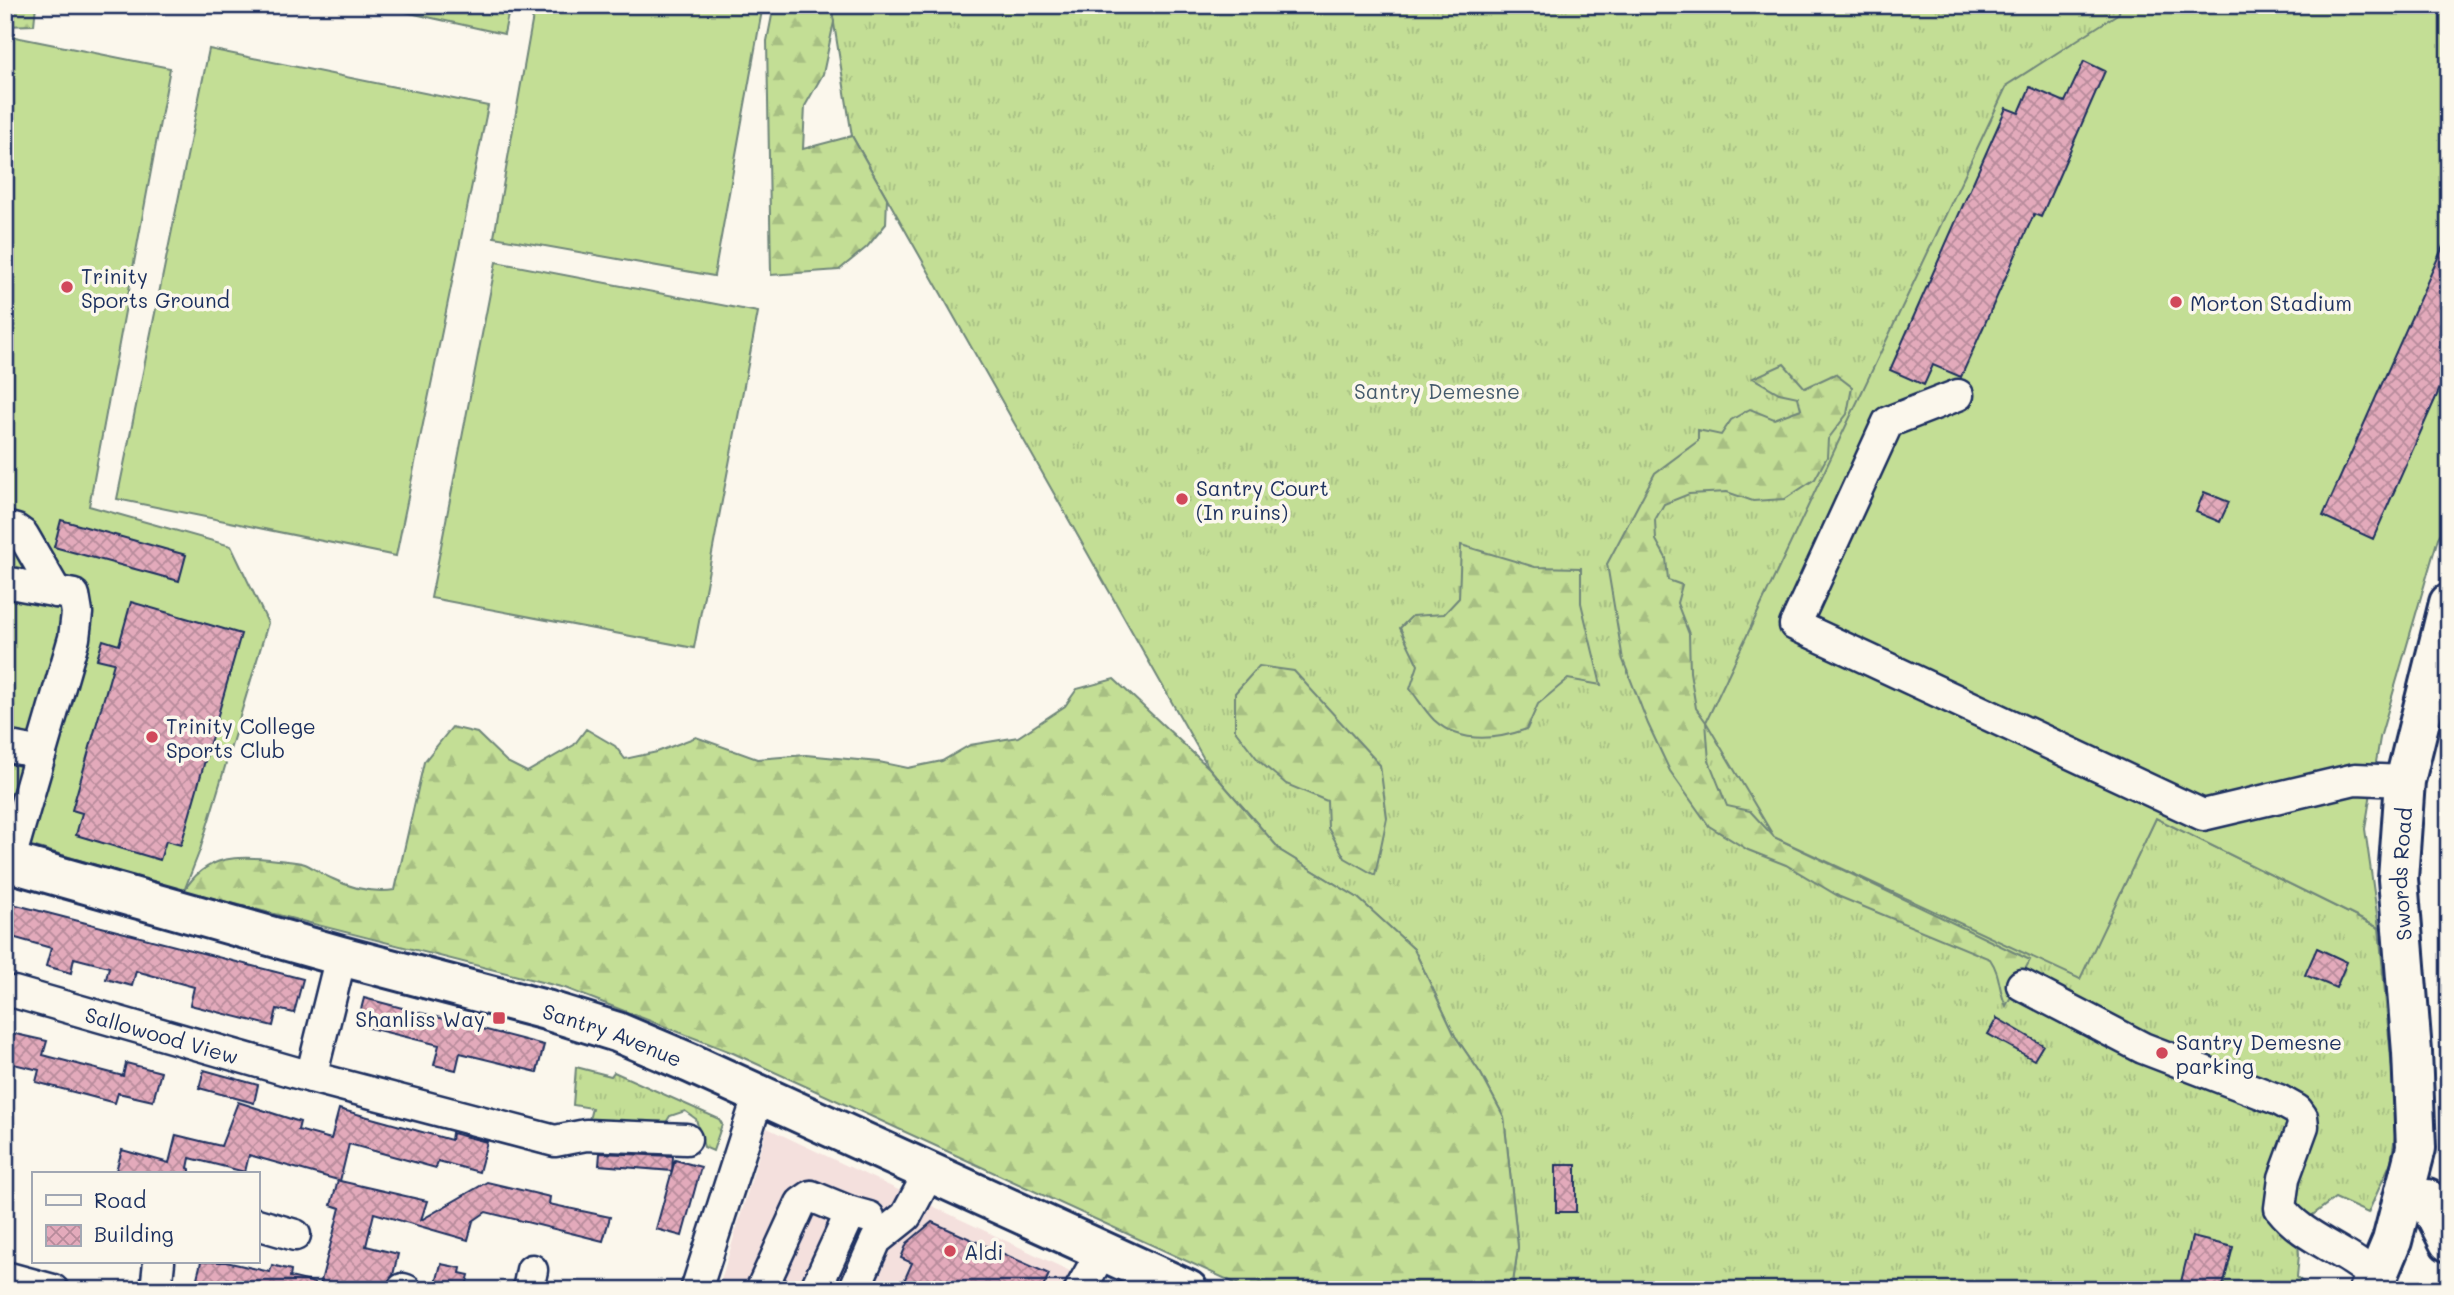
<svg xmlns="http://www.w3.org/2000/svg" width="2454" height="1295" font-family="Mali,sans-serif">
<style>
.built{fill:#f4e0dd}
.grass{fill:url(#grass-tufts);stroke:#6f867a;stroke-width:2}
.forest{fill:url(#forest-firs);stroke:#6f867a;stroke-width:2}
.pitch{fill:#c3de95;stroke:#6f867a;stroke-width:2}
.building{fill:url(#building-cross-hatch);stroke:#1b2f5e;stroke-width:2}
.lines{fill:none;stroke-linecap:round;stroke-linejoin:round}
.minor-casing{stroke:#1b2f5e;stroke-width:35}
.major-casing{stroke:#1b2f5e;stroke-width:44}
.minor{stroke:#fbf7ec;stroke-width:30}
.major{stroke:#fbf7ec;stroke-width:38}
.poi-dot{fill:#d1495b;stroke:#fbf7ec;stroke-width:2.5}
.labels{text-anchor:middle;dominant-baseline:central;stroke-width:7;stroke-linejoin:round;paint-order:stroke}
.poi-label{font-size:21px;fill:#1b2f5e;stroke:#fbf7ec;text-anchor:start}
.park-label{font-size:21px;fill:#455b6c;stroke:#fbf7ec}
.street-label{font-size:21px;fill:#1b2f5e;stroke:#fbf7ec}
</style>
<defs>
<pattern id="grass-tufts" width="24" height="20" patternUnits="userSpaceOnUse" patternTransform="scale(1.75)"><rect width="24" height="20" fill="#c3de95"/><path d="M3 7l-1-3M5 7V3M7 7l1-3M15 17l-1-3M17 17v-4M19 17l1-3" fill="none" stroke="#a7bf83"/></pattern>
<pattern id="forest-firs" width="22" height="20" patternUnits="userSpaceOnUse" patternTransform="scale(1.75)"><rect width="22" height="20" fill="#c3de95"/><path d="M5 1l3.5 6h-7zM16 11l3.5 6h-7z" fill="#a7bf83"/></pattern>
<pattern id="building-cross-hatch" width="8" height="8" patternUnits="userSpaceOnUse" patternTransform="scale(1.75)"><rect width="8" height="8" fill="#e3aabb"/><path d="M0 0l8 8M0 8l8-8" fill="none" stroke="#b78b9b"/></pattern>
</defs>
<rect width="100%" height="100%" fill="#fbf7ec"/>
<filter id="ink" filterUnits="userSpaceOnUse"><feTurbulence type="fractalNoise" baseFrequency=".0143" numOctaves="2"/><feDisplacementMap in="SourceGraphic" scale="14" xChannelSelector="R" yChannelSelector="G"/><feConvolveMatrix kernelMatrix="1 2 1 2 8 2 1 2 1" color-interpolation-filters="sRGB"/></filter>
<g filter="url(#ink)">
<path class="built" d="M767,1128L1074,1273L1109,1290H718Z"/>
<path class="grass" d="M831,5H2120L2079,979L2156,818L2379,928L2397,1124L2391,1162L2368,1213L2335,1198L2297,1227L2299,1254L2297,1277L2311,1290H1512L1518,1247L1504,1117L1481,1074L1455,1036L1414,949L1358,898L1281,851L1209,768L852,136Z
M576,1067L611,1076L614,1072L719,1119L722,1124L713,1151L704,1147L696,1119L685,1111L670,1116L660,1132L588,1124L592,1108L573,1105Z"/>
<path class="forest" d="M5,5H36L34,25L5,26Z
M774,5H831L834,22L823,74L805,106L803,149L852,136L887,198L886,224L867,247L839,270L771,275L767,41Z
M1784,364L1805,388L1835,374L1852,387L1847,414L1828,439L1827,457L1815,479L1785,499L1753,501L1727,492L1689,494L1664,504L1655,520L1656,540L1666,558L1668,580L1682,585L1677,603L1689,634L1690,672L1696,708L1706,722L1709,761L1727,806L1750,811L1774,837L2030,960L2006,1006C1998,989 2001,975 1990,959L1840,897L1786,865L1748,850L1709,826L1670,771L1648,724L1623,660L1607,564L1655,473L1698,441V430L1721,435L1731,420L1750,409L1774,419L1801,409L1798,397L1779,393L1753,378Z
M1461,545L1535,567L1581,568V603L1601,685L1568,679L1538,704L1527,729C1496,740 1460,744 1434,720C1425,711 1418,699 1410,689L1418,665L1400,628L1412,616L1444,614L1459,598Z
M1259,666L1294,671L1380,765L1387,818L1375,875L1345,858L1328,828L1327,801L1286,784L1259,761L1235,730V693Z
M1114,679L1209,768L1281,851L1358,898L1414,949L1455,1036L1481,1074L1504,1117L1518,1247L1512,1290H1250L733,1053L565,988L184,891C206,854 239,855 278,860C286,861 297,861 305,864C314,868 323,875 333,879C353,889 373,893 395,890L424,762L452,727L477,733L507,762L527,772L574,745L586,729L615,746L625,759L657,752L696,737L757,759L806,755L879,762L908,768L942,761L970,745L1018,737L1065,706L1077,689Z"/>
<path class="pitch" d="M374,5H510L504,34Z
M535,5H763L714,276L494,237Z
M2120,5H2449V519L2438,538L2380,738L2365,829L2379,928L2156,818L2080,979L1774,837L1706,722L2007,85L2119,13Z
M5,35L170,68L89,506L231,546L268,623L200,850L184,891L5,838Z
M209,49L488,106L396,556L117,499Z
M496,262L758,312L694,648L431,598Z"/>
<path class="building" d="M2084,61L2105,71L2041,217L2034,214L1961,377L1933,365L1924,385L1890,370L2006,108L2019,113L2030,87L2065,102Z
M2449,233V368L2373,539L2323,516Z
M2204,492L2229,502L2220,522L2196,512Z
M61,520L186,555L179,581L54,547Z
M131,602L241,634L181,845L166,841L160,860L76,835L82,813L72,810L114,663L97,659L103,640L119,645Z
M5,902L303,979L294,1013L277,1009L273,1026L190,1005L194,987L136,971L132,986L106,979L109,967L74,958L71,973L46,966L51,948L5,935Z
M2317,948L2347,962L2336,988L2305,975Z
M364,998L544,1045L537,1072L460,1053L456,1070L434,1065L439,1045L357,1025Z
M1997,1018L2043,1045L2034,1060L1988,1034Z
M11,1033L47,1041L43,1055L123,1076L126,1063L161,1072L153,1101L118,1093L115,1103L36,1082L39,1070L5,1062Z
M204,1070L258,1085L254,1103L199,1088Z
M238,1102L300,1122L298,1130L331,1139L339,1109L451,1140L452,1133L487,1142L479,1172L438,1161L436,1168L349,1144L340,1181L427,1201L421,1220L487,1182L550,1197L549,1204L610,1217L603,1241L486,1212L473,1221L468,1240L374,1213L366,1246L398,1254L393,1275L387,1283L386,1290H338L320,1285L340,1208L331,1205L338,1180L249,1155L245,1172L190,1158L188,1168L190,1169V1174H115L122,1150L169,1163L176,1135L221,1146Z
M600,1153L673,1156L672,1171L675,1160L701,1167L682,1236L656,1229L672,1171L599,1165Z
M1556,1165H1576V1212H1556Z
M932,1222L1049,1274L1042,1290H900L912,1263L901,1258L907,1243Z
M2192,1237L2233,1247L2222,1290H2179Z
M201,1262H226L270,1272L272,1265L291,1270L290,1277L315,1283L314,1290H228L196,1282Z
M441,1264L461,1268L460,1273L469,1275L465,1290L435,1287Z"/>
<g class="lines">
<defs>
<g id="minor">
<path d="M1958,395L1888,422L1795,625L2203,815L2355,779L2405,781"/>
<path d="M5,527L16,530L23,535L56,592"/>
<path d="M5,582L74,595L77,613L74,638L9,862"/>
<path d="M5,746L41,753"/>
<path d="M2022,985L2143,1048L2279,1100L2297,1110L2302,1117L2303,1126L2284,1178L2280,1208C2298,1231 2320,1240 2344,1255C2355,1261 2366,1270 2377,1277"/>
<path id="s1" d="M14,992L311,1077L555,1141L586,1135L686,1139"/>
<path d="M311,1077L341,956"/>
<path d="M257,1224L295,1235"/>
<path d="M5,1277L53,1290"/>
<path d="M403,1289L406,1290"/>
<path d="M156,1290L159,1262"/>
<path d="M528,1290L532,1270"/>
<path d="M696,1290L759,1094"/>
<path d="M761,1290L801,1203L811,1196L850,1212"/>
<path d="M815,1290L851,1212L869,1217"/>
<path d="M854,1290L876,1240L906,1216L929,1173"/>
<path d="M1080,1290L1102,1251"/>
</g>
<g id="major">
<path id="s2" d="M5,861L341,956L546,1010L617,1032L690,1063L1188,1290"/>
<path d="M2427,1199L2449,1242"/>
<path id="s3" d="M2369,1290L2377,1277L2392,1241L2416,1148L2412,1052L2398,879L2405,781L2449,603"/>
</g>
</defs>
<use href="#minor" class="minor-casing"/>
<use href="#major" class="major-casing"/>
<use href="#minor" class="minor"/>
<use href="#major" class="major"/>
</g>
</g>
<g class="poi-dot">
<circle cx="67" cy="287" r="7"/>
<circle cx="2176" cy="302" r="7"/>
<circle cx="1182" cy="499" r="7"/>
<circle cx="152" cy="737" r="7"/>
<rect x="492" y="1011" width="14" height="14" rx="3.5"/>
<circle cx="2162" cy="1053" r="7"/>
<circle cx="950" cy="1251" r="7"/>
</g>
<g class="labels">
<g class="poi-label">
<text x="81" y="275">Trinity<tspan x="81" dy="24">Sports Ground</tspan></text>
<text x="2190" y="302">Morton Stadium</text>
<text x="1196" y="487">Santry Court<tspan x="1196" dy="24">(In ruins)</tspan></text>
<text x="166" y="725">Trinity College<tspan x="166" dy="24">Sports Club</tspan></text>
<text x="485" y="1018" text-anchor="end">Shanliss Way</text>
<text x="2176" y="1041">Santry Demesne<tspan x="2176" dy="24">parking</tspan></text>
<text x="964" y="1251">Aldi</text>
</g>
<g class="park-label">
<text x="1437" y="390">Santry Demesne</text>
</g>
<g class="street-label">
<text stroke="none"><textPath href="#s3" startOffset="425">Swords Road</textPath></text>
<text stroke="none"><textPath href="#s1" startOffset="154">Sallowood View</textPath></text>
<text stroke="none"><textPath href="#s2" startOffset="632">Santry Avenue</textPath></text>
</g>
</g>
<rect width="2454" height="1295" fill="none" stroke="#fbf7ec" stroke-width="28"/>
<rect x="14" y="14" width="2426" height="1267" fill="none" stroke="#1b2f5e" stroke-width="2.5" filter="url(#ink)"/>
<rect x="32" y="1172" width="228" height="91" fill="#fbf7ec" stroke="#a1a7b3" stroke-width="2"/>
<rect x="46" y="1195" width="35" height="10" fill="#fbf7ec" stroke="#a1a7b3" stroke-width="2"/>
<text x="94" y="1208" font-size="21" fill="#1b2f5e">Road</text>
<rect x="46" y="1225" width="35" height="21" fill="url(#building-cross-hatch)" stroke="#a1a7b3" stroke-width="2"/>
<text x="94" y="1242" font-size="21" fill="#1b2f5e">Building</text>
</svg>
